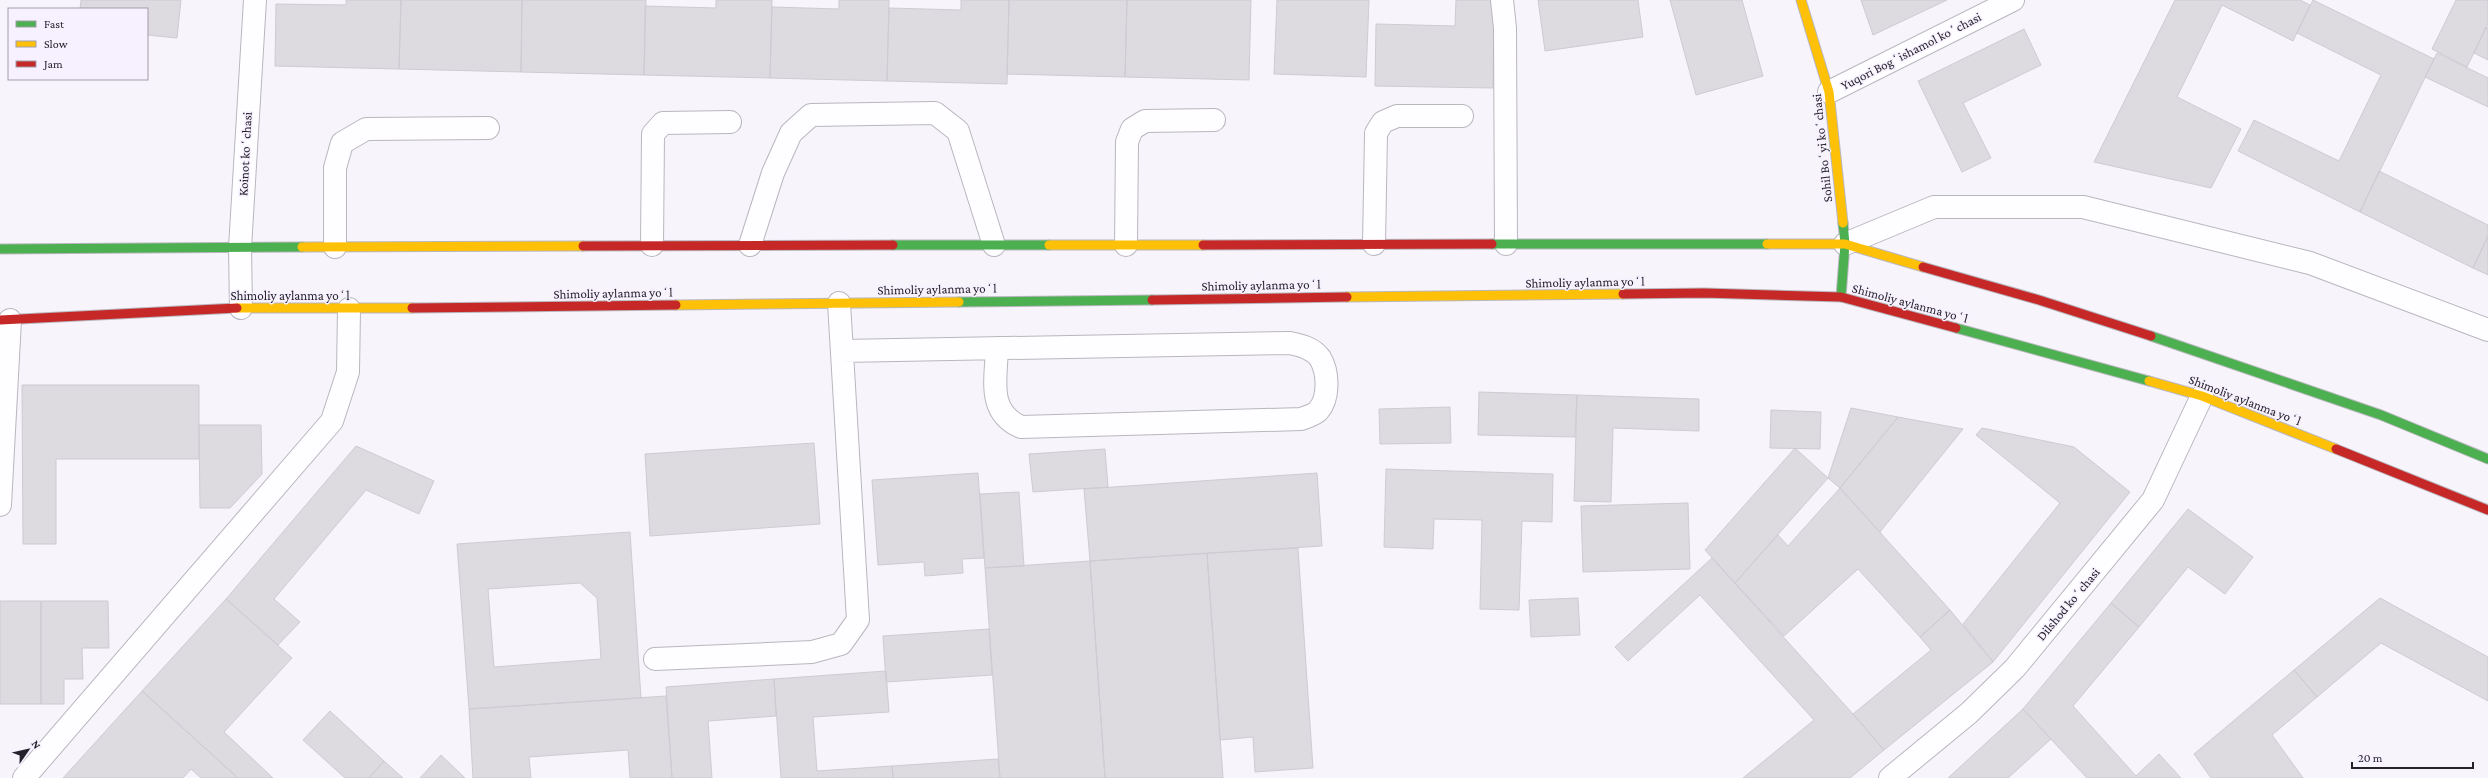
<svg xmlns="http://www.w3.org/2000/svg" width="2488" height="778" font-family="'Crimson Pro',serif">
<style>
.building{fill:#dddae0;stroke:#cecbd2;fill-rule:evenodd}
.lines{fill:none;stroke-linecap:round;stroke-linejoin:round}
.lane-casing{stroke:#b9b7be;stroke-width:24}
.street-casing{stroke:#b9b7be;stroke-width:24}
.fast-casing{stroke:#b9b7be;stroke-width:11}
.slow-casing{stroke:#b9b7be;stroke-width:11}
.jam-casing{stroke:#b9b7be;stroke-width:11}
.lane{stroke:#fefdff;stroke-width:22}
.street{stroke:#fefdff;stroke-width:22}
.fast{stroke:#4caf50;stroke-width:9}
.slow{stroke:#ffc107;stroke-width:9}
.jam{stroke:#c62828;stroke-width:9}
.labels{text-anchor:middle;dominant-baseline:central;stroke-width:3;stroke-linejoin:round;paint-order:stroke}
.street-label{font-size:13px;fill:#242128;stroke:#f6f0ff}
</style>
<rect width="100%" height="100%" fill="#f7f4fc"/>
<path class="building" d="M81,0H181L177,38L147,35V9H80Z
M346,0H401L399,69L275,66L276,4L346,5Z
M401,0H522L521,72L399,69Z
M522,0H646L644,75L521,72Z
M716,0H772L770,78L644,75L645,6L716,8Z
M839,0H889L887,81L770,78L772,7L839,9Z
M961,0H1009L1007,84L887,81L889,8L961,10Z
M1009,0H1127L1125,77L1007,74Z
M1127,0H1251L1249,80L1125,77Z
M1277,0H1369L1366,77L1274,74Z
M1456,0H1494L1493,88L1375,86L1376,24L1455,26Z
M1538,0H1638L1643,37L1545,51Z
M1670,0H1742L1763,76L1696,95Z
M1861,0H1947L1873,35Z
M2175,0H2300L2310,5L2293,41L2222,5L2177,97L2241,129L2211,188L2094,162Z
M2313,0L2434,59L2360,212L2238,151L2254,120L2339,161L2381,75L2297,33Z
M2456,0H2488V24L2467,67L2432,49Z
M2486,27L2488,28V60L2474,53Z
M2024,29L2041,65L1963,103L1991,158L1962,172L1918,81Z
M2437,53L2488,78V107L2425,77Z
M2379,171L2488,225V236L2473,268L2360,212Z
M2488,236V275L2473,268Z
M22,385H199V459H56V544H23Z
M1479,392L1577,395L1575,437L1478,435Z
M1577,395L1699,399V431L1613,428L1611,502L1574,501Z
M1450,407L1451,443L1380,444L1379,409Z
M1851,408L1898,417L1840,488L1828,478Z
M1771,410L1821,412L1820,449L1770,448Z
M1898,417L1963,429L1880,532L1840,488Z
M199,425H261L262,474L230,508H200Z
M1982,428L2074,447L2130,492L1993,662L1963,624L2060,503L1976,435Z
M814,443L820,524L650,536L645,454Z
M356,446L434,481L419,514L366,490L274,599L300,622L278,645L226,599Z
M1795,448L1828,478L1735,583L1705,550Z
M1105,449L1108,487L1033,492L1029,454Z
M1386,469L1553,474L1552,522L1522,521L1519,610L1480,609L1482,520L1434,519L1433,549L1384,547Z
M978,473L984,558L962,559L963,573L925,576L924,562L878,565L872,480Z
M1317,473L1322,546L1090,561L1084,489Z
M1840,488L1950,610L1920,637L1858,569L1784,636L1735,583L1778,535L1788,546Z
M1019,492L1024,566L985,568L980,494Z
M1688,503L1690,569L1583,572L1581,506Z
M2188,509L2253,557L2225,594L2188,567L2139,627L2111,603Z
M630,532L641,698L469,709L457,544ZM580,583L597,598L601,659L494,667L488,589Z
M1298,548L1313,768L1255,772L1253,737L1220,740L1207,553Z
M1207,553L1223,778H1105L1090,561Z
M1712,558L1853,714L1884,750L1850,778H1743L1814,720L1700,595L1628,661L1615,647Z
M1090,561L1105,778H1000L985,568Z
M1578,598L1580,635L1531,637L1529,600Z
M2380,598L2488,657V701L2381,643L2317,697L2294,670Z
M226,599L292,658L224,732L273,778H238L142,691Z
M0,601H41V704H0Z
M41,601H108L109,648H82L83,679H64V704H41Z
M2111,603L2139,627L2073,706L2136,776L2159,754L2181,778H2087L2023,709Z
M1950,610L1993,662L1884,750L1853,714L1931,650L1920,637Z
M989,629L992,675L886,682L883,636Z
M2294,670L2317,697L2272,735L2303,778H2211L2194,754Z
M886,671L889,712L813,717L817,771L892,766L893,778H781L774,679Z
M774,679L776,716L708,721L712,778H672L666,687Z
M142,691L238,778H201L191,769L183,778H63Z
M666,696L672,778H630L628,750L529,757L531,778H473L469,709Z
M2023,709L2051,739L2008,778H1948Z
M330,711L384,761L369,778H345L303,740Z
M441,755L465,778H420Z
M998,759L1000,778H893L892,766Z
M384,761L403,778H369Z"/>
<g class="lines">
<defs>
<path id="lane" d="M1374,244L1376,133L1383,122L1397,116H1462
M652,245L653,134L663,123L730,122
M750,245L773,173L791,133L811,115L935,113L958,131L994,245
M1126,245L1127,142L1132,129L1145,121L1214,120
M335,247V168L342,143L366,129L488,128
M842,351L1290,343C1300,345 1313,348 1320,358C1329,373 1329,399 1318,411C1314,415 1306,417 1301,419L1021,427C987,412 996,380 997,348
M655,659L812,652L841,644L858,620L839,303"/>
<path id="street" d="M1502,0L1505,28L1506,244
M1829,92L2013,0
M1845,244L1934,207H2083L2310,263L2488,330
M241,308L240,248L255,0
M0,505L10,320
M24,778L332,421L348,372L349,309
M1890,778L1969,713L2015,668L2153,500L2202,396"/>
<path id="fast" d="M1492,244H1767
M893,245H1049
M0,249L302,247
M1841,297L1845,244L1843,223
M959,302L1152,300
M1956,328L2149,381
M2151,336L2381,415L2488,459"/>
<path id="slow" d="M1801,0L1829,92L1843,223
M1767,244H1845L1923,267
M1049,245H1203
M302,247L583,246
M1347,297L1623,294
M676,305L959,302
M237,308H412
M2149,381L2202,396L2336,449"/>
<path id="jam" d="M1203,245L1492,244
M583,246L893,245
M1923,267L2039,300L2151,336
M1623,294L1704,293L1841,297L1956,328
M1152,300L1347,297
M412,308L676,305
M0,320L237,308
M2336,449L2488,510"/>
</defs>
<use href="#lane" class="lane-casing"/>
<use href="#street" class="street-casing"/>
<use href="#fast" class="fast-casing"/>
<use href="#slow" class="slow-casing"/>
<use href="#jam" class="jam-casing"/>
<use href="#lane" class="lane"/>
<use href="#street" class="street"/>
<use href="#fast" class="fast"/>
<use href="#slow" class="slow"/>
<use href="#jam" class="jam"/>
</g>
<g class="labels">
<g class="street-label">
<text transform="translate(1911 51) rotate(-27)">Yuqori Bogʻishamol koʻchasi</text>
<text transform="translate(1822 148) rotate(-96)">Sohil Boʻyi koʻchasi</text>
<text transform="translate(245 154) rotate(-87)">Koinot koʻchasi</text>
<text transform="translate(1585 282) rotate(-1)">Shimoliy aylanma yoʻl</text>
<text transform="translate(1261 285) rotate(-1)">Shimoliy aylanma yoʻl</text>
<text transform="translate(937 289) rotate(-1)">Shimoliy aylanma yoʻl</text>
<text transform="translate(613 293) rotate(-1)">Shimoliy aylanma yoʻl</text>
<text x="290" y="295">Shimoliy aylanma yoʻl</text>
<text transform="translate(1910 303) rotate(15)">Shimoliy aylanma yoʻl</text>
<text transform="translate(2245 400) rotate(21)">Shimoliy aylanma yoʻl</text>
<text transform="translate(2068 604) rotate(-50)">Dilshod koʻchasi</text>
</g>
</g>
<rect x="8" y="8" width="140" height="72" fill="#f6f0ff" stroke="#a29da9"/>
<rect x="16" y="21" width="20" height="6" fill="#4caf50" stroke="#a29da9"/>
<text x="44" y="28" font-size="12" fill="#242128">Fast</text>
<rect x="16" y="41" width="20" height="6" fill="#ffc107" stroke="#a29da9"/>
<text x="44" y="48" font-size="12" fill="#242128">Slow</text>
<rect x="16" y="61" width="20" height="6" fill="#c62828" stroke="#a29da9"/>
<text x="44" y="68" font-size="12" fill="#242128">Jam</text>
<g transform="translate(28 750) rotate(56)" stroke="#f6f0ff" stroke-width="3" paint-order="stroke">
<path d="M0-3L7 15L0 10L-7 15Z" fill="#242128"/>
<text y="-6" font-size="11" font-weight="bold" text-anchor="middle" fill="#242128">N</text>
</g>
<path d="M2352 762v6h121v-6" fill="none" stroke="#242128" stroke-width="2"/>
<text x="2358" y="762" font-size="12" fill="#242128" stroke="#f6f0ff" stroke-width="3" paint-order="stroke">20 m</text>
</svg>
